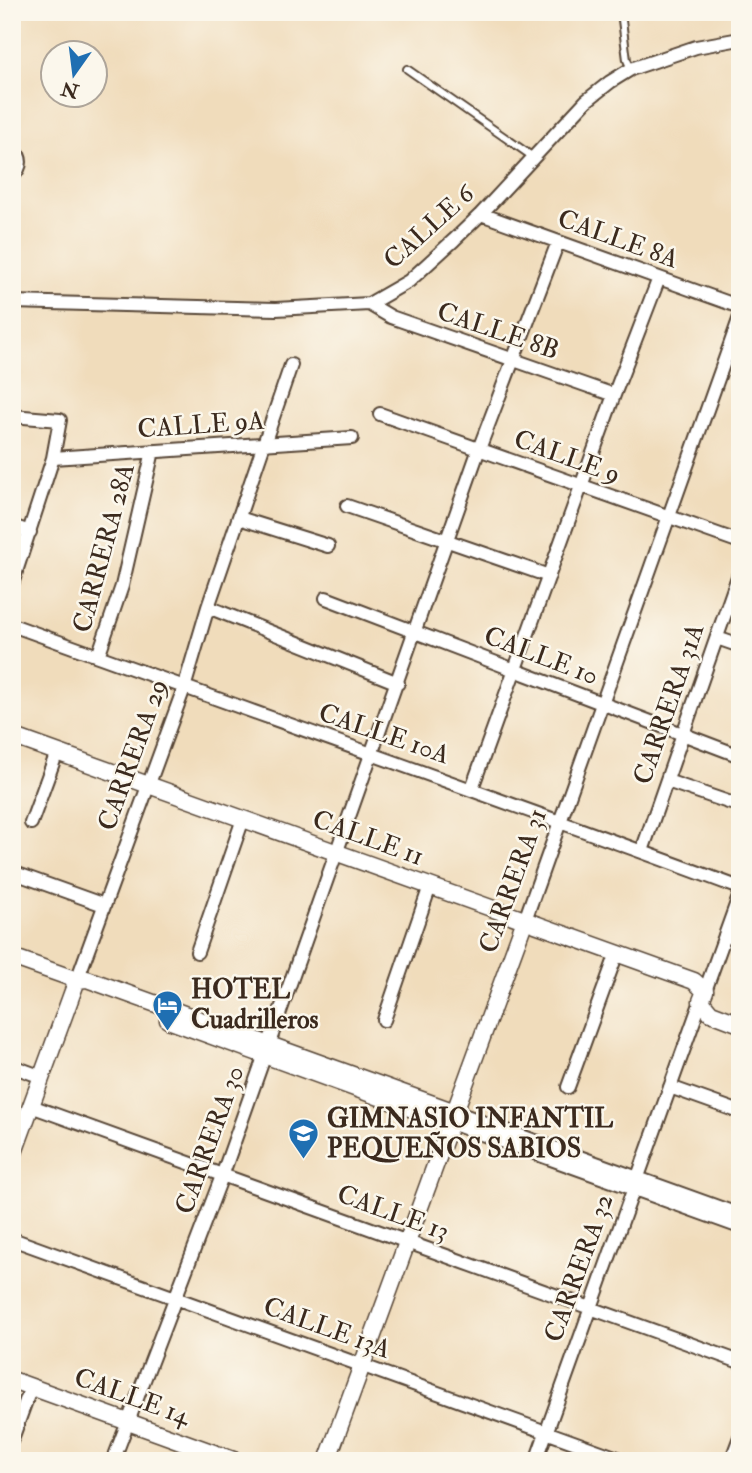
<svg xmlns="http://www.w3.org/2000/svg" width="752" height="1473" font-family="'IM FELL Double Pica',serif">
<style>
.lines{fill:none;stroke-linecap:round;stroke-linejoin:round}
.service-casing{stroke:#564536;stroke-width:10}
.minor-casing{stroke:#564536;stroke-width:16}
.tertiary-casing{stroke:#564536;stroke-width:19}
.service{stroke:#fff;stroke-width:6}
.minor{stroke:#fff;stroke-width:12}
.tertiary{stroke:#fff;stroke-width:16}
.labels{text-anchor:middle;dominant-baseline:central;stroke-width:5;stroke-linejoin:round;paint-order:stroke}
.street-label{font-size:26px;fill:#3b2a1e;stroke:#fbf7ec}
.poi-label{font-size:26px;font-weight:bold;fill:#3b2a1e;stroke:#fbf7ec;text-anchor:start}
</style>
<rect width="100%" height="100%" fill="#fbf7ec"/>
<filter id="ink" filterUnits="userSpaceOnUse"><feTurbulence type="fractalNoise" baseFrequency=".0143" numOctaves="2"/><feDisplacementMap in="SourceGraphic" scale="14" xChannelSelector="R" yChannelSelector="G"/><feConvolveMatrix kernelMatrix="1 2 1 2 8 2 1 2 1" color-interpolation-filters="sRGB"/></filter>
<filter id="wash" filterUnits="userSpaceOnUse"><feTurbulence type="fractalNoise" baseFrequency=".00686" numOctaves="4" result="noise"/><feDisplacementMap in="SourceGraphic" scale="28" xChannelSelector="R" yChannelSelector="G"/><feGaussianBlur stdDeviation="1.57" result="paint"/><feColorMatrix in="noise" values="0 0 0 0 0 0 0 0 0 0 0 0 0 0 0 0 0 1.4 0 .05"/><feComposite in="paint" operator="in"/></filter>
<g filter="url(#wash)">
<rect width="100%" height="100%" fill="#f0dcbb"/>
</g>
<g filter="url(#ink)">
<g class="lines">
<defs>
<path id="service" d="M621,12L627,60L631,69
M407,69L533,157"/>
<path id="minor" d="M12,147C23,158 22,167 12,177
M481,214L740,307
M12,302L276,309L369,304L409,281L454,240L481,214L586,101L610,82L631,69L696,47L740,39
M369,304L391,317L614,395
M380,414L740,542
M12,416L60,420L53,458L12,584
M53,458L352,438
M347,506L549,576
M239,518L328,546
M12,526L30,532
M326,598L740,756
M208,607L398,683
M12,625C255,713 498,798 740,888
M717,638L740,646
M98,656L122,586L153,451
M667,781L731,803
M472,788L614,395L659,278
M31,823L57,752
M642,851L740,571
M12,872L104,905
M525,920L740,317
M725,935L740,940
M197,952L243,819
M77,980L184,688L208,607L291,365
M705,991L740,894
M384,1020L430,886
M12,1066L42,1077
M568,1087L617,953
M670,1087L740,1112
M31,1106L740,1362
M455,1112L740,1215
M451,1123L740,1227
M12,1239L626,1461
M12,1439L31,1387
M113,1461L222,1176L479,449L558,242
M536,1461L701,1001
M731,1461L740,1437"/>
<path id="tertiary" d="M12,736L694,981L705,991L701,1001L711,1013L740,1024
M12,957L77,980L87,979L455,1112
M168,1020L451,1123
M12,1158L77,980
M12,1380L236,1461
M327,1461L525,920"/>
</defs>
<use href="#service" class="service-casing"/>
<use href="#minor" class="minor-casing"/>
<use href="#tertiary" class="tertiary-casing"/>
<use href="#service" class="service"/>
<use href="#minor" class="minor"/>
<use href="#tertiary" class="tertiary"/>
</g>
</g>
<defs>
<symbol id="hotel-pin" viewBox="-11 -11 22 30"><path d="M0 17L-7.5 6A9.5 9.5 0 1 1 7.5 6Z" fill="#1f6fb2" stroke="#fbf7ec"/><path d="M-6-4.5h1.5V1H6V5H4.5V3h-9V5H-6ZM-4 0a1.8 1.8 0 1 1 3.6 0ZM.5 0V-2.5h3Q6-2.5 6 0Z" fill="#fff"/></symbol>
<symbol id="school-pin" viewBox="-11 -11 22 30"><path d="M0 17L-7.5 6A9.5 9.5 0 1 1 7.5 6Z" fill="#1f6fb2" stroke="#fbf7ec"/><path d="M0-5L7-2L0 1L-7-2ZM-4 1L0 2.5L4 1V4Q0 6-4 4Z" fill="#fff"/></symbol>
</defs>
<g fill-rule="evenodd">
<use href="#hotel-pin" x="150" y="988" width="35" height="47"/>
<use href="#school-pin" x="286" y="1116" width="35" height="47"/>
</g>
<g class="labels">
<g class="street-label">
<text transform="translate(429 227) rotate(-42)">CALLE 6</text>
<text transform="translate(618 239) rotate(20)">CALLE 8A</text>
<text transform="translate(498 331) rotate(19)">CALLE 8B</text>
<text transform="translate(201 425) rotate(-4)">CALLE 9A</text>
<text transform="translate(567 457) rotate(20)">CALLE 9</text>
<text transform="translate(104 548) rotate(-75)">CARRERA 28A</text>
<text transform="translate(541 656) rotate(21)">CALLE 10</text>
<text transform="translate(669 704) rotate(-71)">CARRERA 31A</text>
<text transform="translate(384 734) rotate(19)">CALLE 10A</text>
<text transform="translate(133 755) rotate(-70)">CARRERA 29</text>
<text transform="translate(368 838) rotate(20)">CALLE 11</text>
<text transform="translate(513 881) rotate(-70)">CARRERA 31</text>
<text transform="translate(210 1140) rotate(-70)">CARRERA 30</text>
<text transform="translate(393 1213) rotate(20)">CALLE 13</text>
<text transform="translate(579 1268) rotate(-70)">CARRERA 32</text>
<text transform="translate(327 1328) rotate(20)">CALLE 13A</text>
<text transform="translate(132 1397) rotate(20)">CALLE 14</text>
</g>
<g class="poi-label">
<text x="191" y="990">HOTEL<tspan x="191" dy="30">Cuadrilleros</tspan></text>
<text x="327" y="1119">GIMNASIO INFANTIL<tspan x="327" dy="30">PEQUEÑOS SABIOS</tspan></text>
</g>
</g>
<rect width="752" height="1473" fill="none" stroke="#fbf7ec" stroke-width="42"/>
<g transform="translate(74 74) rotate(194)"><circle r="33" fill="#fbf7ec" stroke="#aea59a" stroke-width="2"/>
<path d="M0-5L12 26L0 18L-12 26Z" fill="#1f6fb2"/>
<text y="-10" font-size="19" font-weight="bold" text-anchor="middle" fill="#3b2a1e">N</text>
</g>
</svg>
